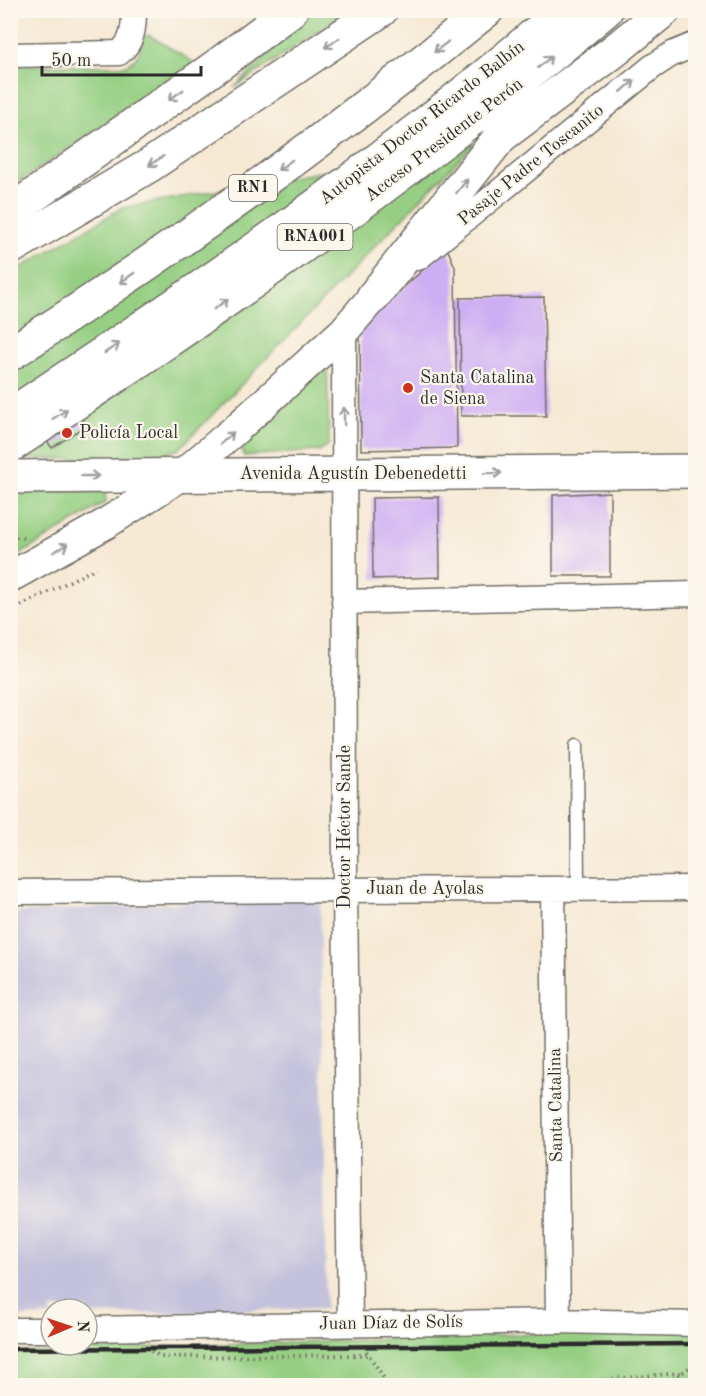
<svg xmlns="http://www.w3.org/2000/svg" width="706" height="1396" font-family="'Old Standard TT',serif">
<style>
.industrial{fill:#c3c1db}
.green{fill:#96cf83;stroke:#607d57;stroke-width:1.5}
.building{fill:#cdadf3}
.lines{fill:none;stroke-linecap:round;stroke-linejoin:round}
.service-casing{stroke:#726e66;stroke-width:15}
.minor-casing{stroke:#726e66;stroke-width:27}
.tertiary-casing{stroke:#726e66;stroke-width:33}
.secondary-casing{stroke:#726e66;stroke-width:36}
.motorway-casing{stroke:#726e66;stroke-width:36}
.path{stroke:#726e66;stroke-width:4;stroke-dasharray:1.5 4.5;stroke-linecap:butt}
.service{stroke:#fff;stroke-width:12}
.minor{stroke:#fff;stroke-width:24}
.tertiary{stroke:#fff;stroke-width:30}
.secondary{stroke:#fff;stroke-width:33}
.motorway{stroke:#fff;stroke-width:33}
.rail{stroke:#2b2b2b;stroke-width:4.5}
.oneway{stroke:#a0a0a0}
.poi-dot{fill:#c8321e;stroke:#fbf7ec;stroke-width:2}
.labels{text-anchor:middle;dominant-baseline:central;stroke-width:4.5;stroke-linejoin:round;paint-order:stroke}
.shield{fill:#fbf7ec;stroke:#696865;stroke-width:1.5}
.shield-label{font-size:16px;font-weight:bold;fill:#2b2b2b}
.street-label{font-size:18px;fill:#2b2b2b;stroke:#fbf7ec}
.poi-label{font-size:18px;fill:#2b2b2b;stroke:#fbf7ec;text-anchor:start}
</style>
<rect width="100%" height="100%" fill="#fbf7ec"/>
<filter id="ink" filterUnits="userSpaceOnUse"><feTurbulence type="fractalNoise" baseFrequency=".0167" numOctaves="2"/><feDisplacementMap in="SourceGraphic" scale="12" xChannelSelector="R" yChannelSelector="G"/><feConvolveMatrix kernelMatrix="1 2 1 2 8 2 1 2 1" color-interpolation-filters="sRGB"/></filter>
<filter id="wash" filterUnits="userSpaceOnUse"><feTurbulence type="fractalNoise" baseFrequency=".008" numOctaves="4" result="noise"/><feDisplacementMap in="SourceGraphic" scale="24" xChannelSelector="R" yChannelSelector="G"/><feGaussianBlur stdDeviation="1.35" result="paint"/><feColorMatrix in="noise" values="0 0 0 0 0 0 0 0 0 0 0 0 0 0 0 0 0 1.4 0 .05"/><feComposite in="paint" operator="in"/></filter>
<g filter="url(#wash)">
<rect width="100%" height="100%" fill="#f6e9d4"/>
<path class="industrial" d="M320,894L326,1308L87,1315V1309H51V1316L11,1317V913Z"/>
<path class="green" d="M312,11H348L234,88Z
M149,35L195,63L11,187V65L124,66C139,60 140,52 142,37Z
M474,144L179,449L149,459H11L10,274L122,208Z
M327,360L329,444L319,451L244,456L241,443Z
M11,491H105L106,502L11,560Z
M695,1328L696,1385L11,1386L10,1352Z"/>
<g id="blocks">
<path class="building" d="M447,248L455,267L457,448L361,450L360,327Z
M544,297L546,416H461L460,298Z
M81,417L86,425L52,448L47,441Z
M610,492V576H553V495Z
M439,497L440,577L373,579L372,498Z"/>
</g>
</g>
<g filter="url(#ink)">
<use href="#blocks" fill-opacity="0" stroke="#726e66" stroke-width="1.5"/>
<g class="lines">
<defs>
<path id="service" d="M577,745L578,889"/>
<path id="minor" d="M10,55L119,53C133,42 134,28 134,10
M418,258L652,67L672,54L696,44
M344,331L345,889L350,1324
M344,602L696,594
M553,889L558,1321
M10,892L696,888
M87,1329L558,1321L696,1324
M10,1330H51"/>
<path id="tertiary" d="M10,577L105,524L182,475L236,429L344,331L373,297"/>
<path id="secondary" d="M10,212L218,65L291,10
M10,477L696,471"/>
<path id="motorway" d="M10,248L150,165L381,10
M373,297L501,136L614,51L664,10
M10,354C175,249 335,134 487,10
M10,415C201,290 391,160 563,10
M10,446C217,312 418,169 606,10"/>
</defs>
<use href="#service" class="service-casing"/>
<use href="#minor" class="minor-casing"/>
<use href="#tertiary" class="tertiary-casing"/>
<use href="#secondary" class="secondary-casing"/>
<use href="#motorway" class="motorway-casing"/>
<path class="path" d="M10,537L28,538
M10,611L96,568
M363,1346L389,1386
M151,1351L161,1357L369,1355
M535,1386L680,1373
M663,1386L696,1363"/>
<use href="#service" class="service"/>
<use href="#minor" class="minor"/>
<use href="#tertiary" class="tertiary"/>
<use href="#secondary" class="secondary"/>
<use href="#motorway" class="motorway"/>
<path class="rail" d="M10,1349L696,1344"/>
</g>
<defs><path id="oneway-shaft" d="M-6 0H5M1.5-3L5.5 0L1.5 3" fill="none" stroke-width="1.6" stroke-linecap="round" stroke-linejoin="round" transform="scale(1.5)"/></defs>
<g class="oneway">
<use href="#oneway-shaft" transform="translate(332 43) rotate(146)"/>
<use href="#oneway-shaft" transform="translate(441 47) rotate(142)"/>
<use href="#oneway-shaft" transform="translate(545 62) rotate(-40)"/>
<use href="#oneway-shaft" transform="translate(628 86) rotate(-40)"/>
<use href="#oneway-shaft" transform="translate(176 95) rotate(145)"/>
<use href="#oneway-shaft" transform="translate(156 161) rotate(147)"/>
<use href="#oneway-shaft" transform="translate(285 165) rotate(144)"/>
<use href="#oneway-shaft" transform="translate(462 186) rotate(-51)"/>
<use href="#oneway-shaft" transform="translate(127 278) rotate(145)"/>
<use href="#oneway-shaft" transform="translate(221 304) rotate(-35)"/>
<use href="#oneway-shaft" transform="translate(112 348) rotate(-33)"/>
<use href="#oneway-shaft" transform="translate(60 414) rotate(-33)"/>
<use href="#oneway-shaft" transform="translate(344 416) rotate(-91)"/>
<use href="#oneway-shaft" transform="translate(227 438) rotate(-42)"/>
<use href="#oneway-shaft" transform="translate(493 473) rotate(-1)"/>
<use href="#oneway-shaft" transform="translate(90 476)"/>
<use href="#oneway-shaft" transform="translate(61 548) rotate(-29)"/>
</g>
</g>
<g class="poi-dot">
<circle cx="408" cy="388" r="6"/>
<circle cx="67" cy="433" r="6"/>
</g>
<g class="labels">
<g class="shield">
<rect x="229" y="175" width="48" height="26" rx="4.5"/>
<rect x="277.5" y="224" width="75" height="26" rx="4.5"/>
</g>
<g class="shield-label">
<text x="253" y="188">RN1</text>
<text x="315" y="237">RNA001</text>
</g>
<g class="street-label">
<text transform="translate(422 123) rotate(-38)">Autopista Doctor Ricardo Balbín</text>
<text transform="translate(444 140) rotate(-37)">Acceso Presidente Perón</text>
<text transform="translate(531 165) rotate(-39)">Pasaje Padre Toscanito</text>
<text x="353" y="474">Avenida Agustín Debenedetti</text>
<text transform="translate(345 827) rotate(-90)">Doctor Héctor Sande</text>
<text x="425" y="889">Juan de Ayolas</text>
<text transform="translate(556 1105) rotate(-91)">Santa Catalina</text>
<text transform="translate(391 1323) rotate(-1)">Juan Díaz de Solís</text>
</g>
<g class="poi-label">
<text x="420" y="378">Santa Catalina<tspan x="420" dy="21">de Siena</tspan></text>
<text x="79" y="433">Policía Local</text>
</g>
</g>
<rect width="706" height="1396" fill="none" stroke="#fbf7ec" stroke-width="36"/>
<g transform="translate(69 1327) rotate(88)"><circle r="28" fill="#fbf7ec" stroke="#a8a59f" stroke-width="1.5"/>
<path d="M0-4.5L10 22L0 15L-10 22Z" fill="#c8321e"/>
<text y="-9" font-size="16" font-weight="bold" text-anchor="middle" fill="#2b2b2b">N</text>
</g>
<path d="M42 66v9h159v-9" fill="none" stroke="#2b2b2b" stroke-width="3"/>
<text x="51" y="66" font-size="18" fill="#2b2b2b" stroke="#fbf7ec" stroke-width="4.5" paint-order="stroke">50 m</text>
</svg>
